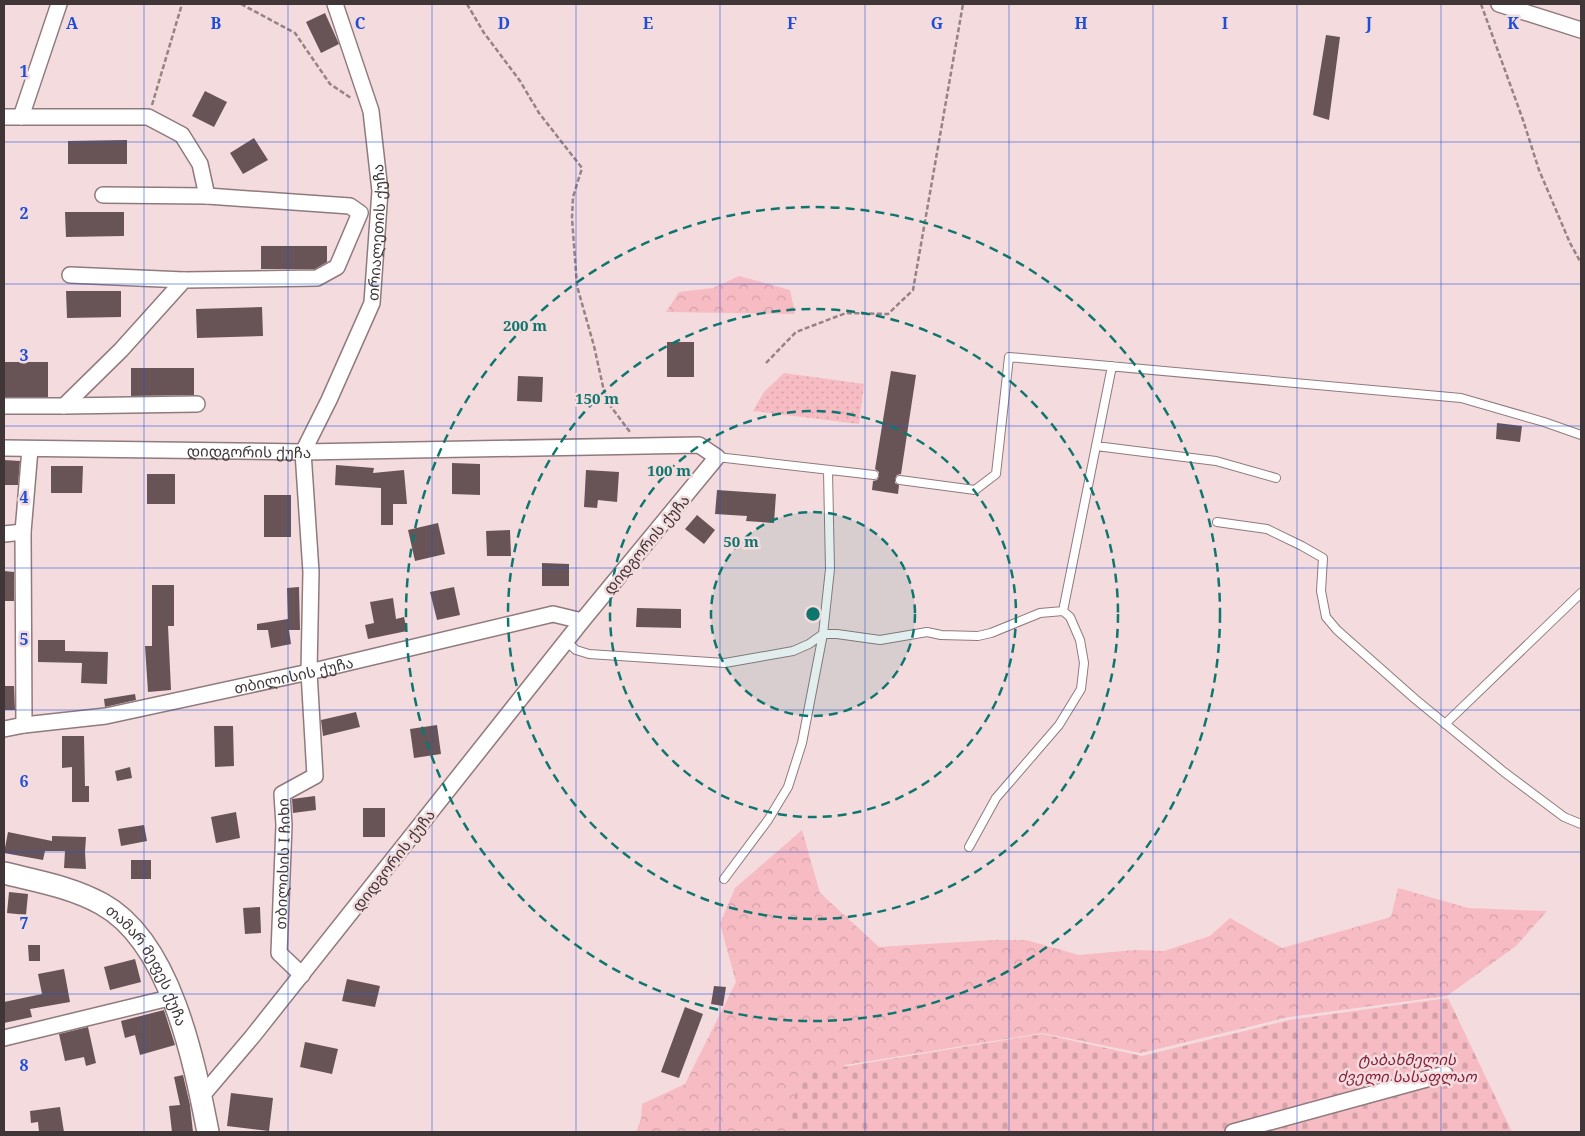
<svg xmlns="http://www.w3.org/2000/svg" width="1585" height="1136" font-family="'Noto Serif','Noto Sans Georgian',serif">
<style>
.grass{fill:url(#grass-dots)}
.forest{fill:url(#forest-crowns)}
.cemetery{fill:url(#cemetery-stones)}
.building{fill:#685456}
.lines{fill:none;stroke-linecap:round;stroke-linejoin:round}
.lane-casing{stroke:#907a7d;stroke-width:10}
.street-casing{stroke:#907a7d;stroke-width:18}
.secondary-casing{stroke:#907a7d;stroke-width:24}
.path{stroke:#958385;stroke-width:2.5;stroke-dasharray:5 2.5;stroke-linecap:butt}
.lane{stroke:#fff;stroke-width:8}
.street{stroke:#fff;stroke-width:15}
.secondary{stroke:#fff;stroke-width:21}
.grid{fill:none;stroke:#1d4ed8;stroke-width:1;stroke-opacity:0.55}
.ring{fill:none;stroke:#0f766e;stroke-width:2.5;stroke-dasharray:9 6}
.labels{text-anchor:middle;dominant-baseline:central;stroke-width:5;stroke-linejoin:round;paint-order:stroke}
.street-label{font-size:15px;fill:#403637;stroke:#f4dbde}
.park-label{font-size:15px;font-style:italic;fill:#83213c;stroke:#f4dbde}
.grid-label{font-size:16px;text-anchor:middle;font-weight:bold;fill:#1d4ed8;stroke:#f4dbde;stroke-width:5;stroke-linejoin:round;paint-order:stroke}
.centre{fill:#0f766e;stroke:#f4dbde;stroke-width:2.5}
.ring-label{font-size:15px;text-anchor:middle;font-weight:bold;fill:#0f766e;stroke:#f4dbde;stroke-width:5;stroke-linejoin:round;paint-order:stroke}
</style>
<defs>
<pattern id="grass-dots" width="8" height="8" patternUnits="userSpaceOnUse" patternTransform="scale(1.25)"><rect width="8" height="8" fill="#f6bbc3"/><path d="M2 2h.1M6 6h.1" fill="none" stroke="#d4a1a8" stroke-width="1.8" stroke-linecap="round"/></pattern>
<pattern id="forest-crowns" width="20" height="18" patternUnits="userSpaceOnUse" patternTransform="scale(1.25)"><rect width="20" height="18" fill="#f6bbc3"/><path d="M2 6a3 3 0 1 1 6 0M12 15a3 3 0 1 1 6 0" fill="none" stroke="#d4a1a8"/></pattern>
<pattern id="cemetery-stones" width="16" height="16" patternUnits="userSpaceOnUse" patternTransform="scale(1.25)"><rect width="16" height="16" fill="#f6bbc3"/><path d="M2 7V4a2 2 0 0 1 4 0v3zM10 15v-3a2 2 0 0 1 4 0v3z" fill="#d4a1a8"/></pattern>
</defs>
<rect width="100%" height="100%" fill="#f4dbde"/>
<path class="grass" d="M784,373L864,384L859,424L753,411L764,392Z"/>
<path class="forest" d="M739,276L790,290L795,314L666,312L679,292L713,288Z
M802,830L820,893L879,947L993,940H1026L1079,955L1135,950L1164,951L1210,936L1230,918L1282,948L1391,917L1398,888L1468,908L1547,911L1516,946L1447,996L1289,1017L1141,1053L1042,1033L845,1065L799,1109L814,1132H636L641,1119L642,1104L685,1084L736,982L720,924L735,888Z"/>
<path class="cemetery" d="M1448,998L1512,1132H787L800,1074L1042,1034L1142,1056L1289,1020Z"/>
<path class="building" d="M325,13L339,44L321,53L306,22Z
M1326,35L1340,37L1329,120L1313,115Z
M205,91L227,102L214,127L192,116Z
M254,138L268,160L243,174L230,153Z
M127,140V164H68V141Z
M65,212H124V236L66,237Z
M261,246H327V262L315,269H261Z
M66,291H121V317L67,318Z
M262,307L263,336L197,338L196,309Z
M667,342H694V377H667Z
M4,362H48V397H4Z
M131,368H194V395L131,396Z
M891,371L916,375L901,474L897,475L895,479V483L899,485L898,494L872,490L873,481L877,480L879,476V472L875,469Z
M518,376L543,377L542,402L517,401Z
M1497,423L1522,426L1520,442L1496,439Z
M4,460L20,461L18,485H4Z
M452,463L480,464V495L452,494Z
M336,465L374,468L373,473L404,470L407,504H393V525H381V488L335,485Z
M51,466H83L82,493H51Z
M586,470L619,472L617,502L598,500L597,508L584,507Z
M147,474H175V504H147Z
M717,490L776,494L774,523L746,521L747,516L715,514Z
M264,495H291V537H264Z
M697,515L715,530L704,544L685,529Z
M438,523L445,554L415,561L408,530Z
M510,530L511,556H487L486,531Z
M542,563L569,564V586H542Z
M4,571L14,572V601H4Z
M152,585H174V626H168L171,690L148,692L145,646H152Z
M299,587L300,630H289L291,644L271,648L268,630H257V624L288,619L287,588Z
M454,587L460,615L437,620L430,592Z
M393,598L396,619L404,617L407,631L368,639L365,625L374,623L370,602Z
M637,608L681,609V628L636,627Z
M38,640H65V651L108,652L107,684L81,683L82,663L38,662Z
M4,686H14L15,710H4Z
M135,694L136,700L105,707L104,699Z
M356,712L360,727L323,736L321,720Z
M437,725L441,754L414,758L410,729Z
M214,726H233L234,766L215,767Z
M62,736H84L85,786H89V802H72V767L62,768Z
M130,767L132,778L117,781L115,771Z
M315,796L316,810L293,813L292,799Z
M363,808H385V837H363Z
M236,812L240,838L216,843L211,817Z
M144,825L147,841L121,846L118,829Z
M8,832L52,841V836L86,837L85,852L86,869L64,868L65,851H45L43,860L4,853Z
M131,860H151V879H131Z
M9,892L28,894L26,915L7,913Z
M260,907L261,933L245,934L243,908Z
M28,945H40V961H29Z
M135,959L141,982L110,990L104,967Z
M64,969L70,1002L30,1009L32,1017L4,1023V1002L42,994L38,974Z
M347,979L380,986L375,1007L342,1001Z
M714,986L726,987L723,1006L711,1004Z
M685,1007L703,1014L679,1078L661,1072Z
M164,1010L175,1045L140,1055L135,1035L125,1038L121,1021Z
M88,1027L96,1063L86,1066L84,1057L65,1061L59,1034Z
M305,1042L338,1049L332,1074L300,1067Z
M183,1075L190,1105L193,1132H172L169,1106L180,1105L174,1077Z
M231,1093L273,1098L269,1131L227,1126Z
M60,1107L64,1132H39L38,1122L31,1123L30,1111Z"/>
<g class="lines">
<defs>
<path id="lane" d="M1096,446L1216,461L1276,478
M717,457L874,475
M900,480L975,490L996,474L1009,357L1461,398L1544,422L1581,435
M1217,522L1267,529L1302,546L1323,558L1321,591L1326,617L1337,630L1415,699L1504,772L1564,817L1581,824
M1063,611L1112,366
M566,641L576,650L589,654L725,663L793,651L809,644L823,634H837L880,640L927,632L941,635L978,636L991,633L1040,613L1063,611L1070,617L1080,640L1084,663L1081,689L1059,725L996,798L969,847
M1445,724L1581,593
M724,879L768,820L788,787L802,743L823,634L830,569L828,471"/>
<g id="street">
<path d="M1499,4L1581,30"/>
<path d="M4,117H148L182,135L200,164L207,196"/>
<path d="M21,117L59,4"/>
<path d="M70,275L184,280"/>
<path d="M4,406H64L121,350L184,280L317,278L337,267L360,213L350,206L207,196L103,195"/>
<path d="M64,406L197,404"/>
<path id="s1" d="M4,448L303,452L699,445L717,457L582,621L252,1037L201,1097"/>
<path d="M4,534L23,532"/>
<path d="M24,725L23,532L30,449"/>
<path id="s2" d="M4,729L24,725L106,716L309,672L553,614L582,621"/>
<path id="s3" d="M302,975L279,953L284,825L282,794L315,776L309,672L311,572L303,452L329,400L372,303L380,191L371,111L335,4"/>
<path d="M4,1038L173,997"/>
<path d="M1233,1132L1445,1074"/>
</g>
<g id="secondary">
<path id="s4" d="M4,873C36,881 72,887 102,904C171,942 194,1061 208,1132"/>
</g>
</defs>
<use href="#lane" class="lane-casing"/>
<use href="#street" class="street-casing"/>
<use href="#secondary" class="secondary-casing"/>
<path class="path" d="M241,4L295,33L330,84L351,98
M467,4L484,33L520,81L539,113L582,168L573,197L572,218L577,286L594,346L606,400L630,432
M1481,4L1523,120L1539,170L1570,243L1581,263
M152,105L182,4
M766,363L796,332L846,313L888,314L913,290L963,4"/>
<use href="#lane" class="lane"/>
<use href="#street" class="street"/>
<use href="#secondary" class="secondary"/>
</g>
<path class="grid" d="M144,4V1132M288,4V1132M432,4V1132M576,4V1132M720,4V1132M865,4V1132M1009,4V1132M1153,4V1132M1297,4V1132M1441,4V1132M4,142H1581M4,284H1581M4,426H1581M4,568H1581M4,710H1581M4,852H1581M4,994H1581"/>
<circle cx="813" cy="614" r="102" fill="#0f766e" fill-opacity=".12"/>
<g class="ring">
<circle cx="813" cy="614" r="102"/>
<circle cx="813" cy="614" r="203"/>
<circle cx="813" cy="614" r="305"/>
<circle cx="813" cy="614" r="407"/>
</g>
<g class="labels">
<g class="street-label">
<text stroke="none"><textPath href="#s3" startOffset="788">თრიალეთის ქუჩა</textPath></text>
<text stroke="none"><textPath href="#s1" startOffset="245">დიდგორის ქუჩა</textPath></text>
<text transform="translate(646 544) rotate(-50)">დიდგორის ქუჩა</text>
<text stroke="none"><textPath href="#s2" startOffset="295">თბილისის ქუჩა</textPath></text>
<text transform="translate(393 860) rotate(-52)">დიდგორის ქუჩა</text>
<text stroke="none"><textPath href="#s3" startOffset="121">თბილისის I ჩიხი</textPath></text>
<text stroke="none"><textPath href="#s4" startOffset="181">თამარ მეფეს ქუჩა</textPath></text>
</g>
<g class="park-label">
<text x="1407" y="1059">ტაბახმელის<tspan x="1407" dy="17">ძველი სასაფლაო</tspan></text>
</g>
</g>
<g class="grid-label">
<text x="72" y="29">A</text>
<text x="216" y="29">B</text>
<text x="360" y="29">C</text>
<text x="504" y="29">D</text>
<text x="648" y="29">E</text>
<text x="792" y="29">F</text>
<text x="937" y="29">G</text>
<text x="1081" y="29">H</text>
<text x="1225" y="29">I</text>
<text x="1369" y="29">J</text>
<text x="1513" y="29">K</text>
<text x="24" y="77">1</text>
<text x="24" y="219">2</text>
<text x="24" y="361">3</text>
<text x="24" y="503">4</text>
<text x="24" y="645">5</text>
<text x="24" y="787">6</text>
<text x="24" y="929">7</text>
<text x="24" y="1071">8</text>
</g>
<circle cx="813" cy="614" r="8" class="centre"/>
<g class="ring-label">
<text x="525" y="331">200 m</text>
<text x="597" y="404">150 m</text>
<text x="669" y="476">100 m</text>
<text x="741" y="547">50 m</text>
</g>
<rect width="1585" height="1136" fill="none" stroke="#403637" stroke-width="10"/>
</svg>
